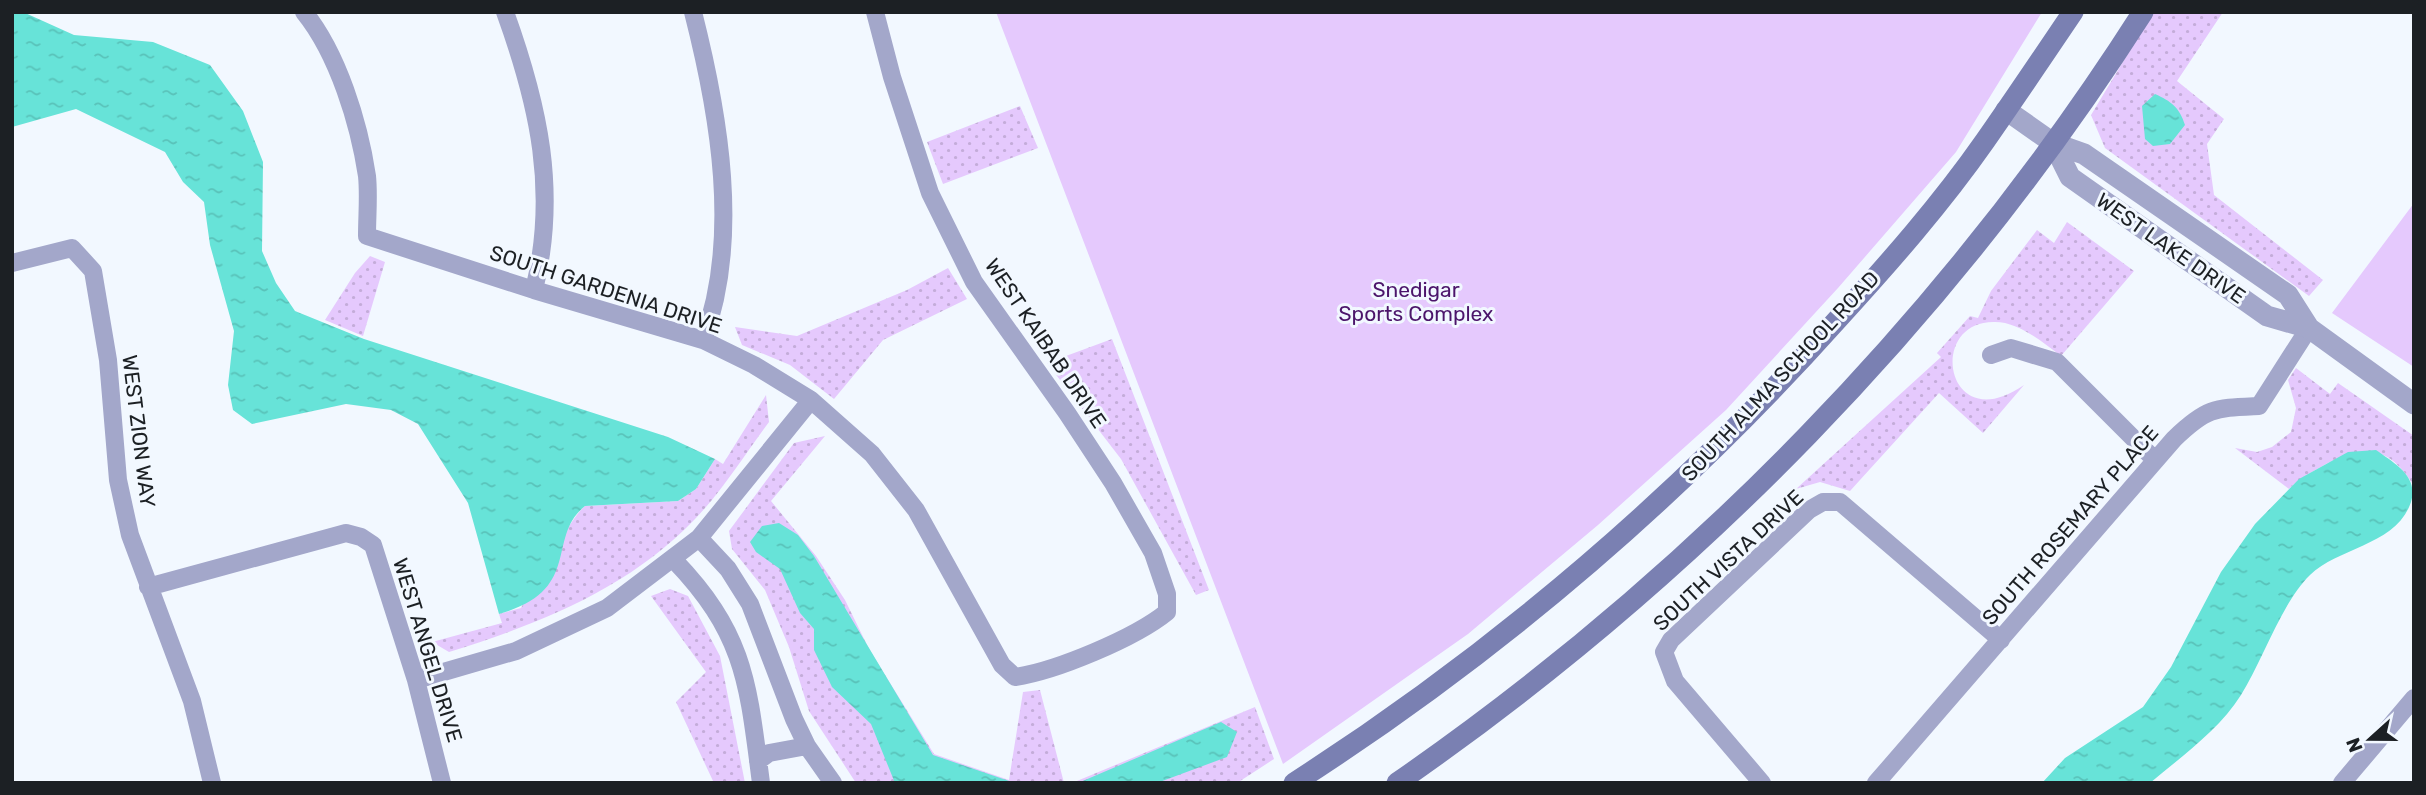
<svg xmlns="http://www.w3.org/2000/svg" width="2426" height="795" font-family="Rubik,sans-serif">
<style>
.grass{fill:url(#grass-dots)}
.green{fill:#e5c9fd}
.water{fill:url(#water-ripples)}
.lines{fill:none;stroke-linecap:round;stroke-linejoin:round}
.minor{stroke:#a3a7ca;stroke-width:18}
.tertiary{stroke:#a3a7ca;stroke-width:21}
.secondary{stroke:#7a80b2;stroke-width:21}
.labels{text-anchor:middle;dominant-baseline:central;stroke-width:6;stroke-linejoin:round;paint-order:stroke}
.street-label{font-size:21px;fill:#1c2024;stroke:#f2f8ff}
.park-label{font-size:21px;fill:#4c156b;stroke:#f2f8ff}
</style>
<defs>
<pattern id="grass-dots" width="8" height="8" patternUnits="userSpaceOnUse" patternTransform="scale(1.75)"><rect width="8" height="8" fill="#e5c9fd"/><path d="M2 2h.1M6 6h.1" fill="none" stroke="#c4acd9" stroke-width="1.8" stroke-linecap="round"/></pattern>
<pattern id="water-ripples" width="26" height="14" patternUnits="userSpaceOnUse" patternTransform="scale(1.75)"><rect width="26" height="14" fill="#67e3d8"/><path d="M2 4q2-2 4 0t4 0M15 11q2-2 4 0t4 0" fill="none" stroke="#59c2b9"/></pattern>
</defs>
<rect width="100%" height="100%" fill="#f2f8ff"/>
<path class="grass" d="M2153,12H2223L2177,81L2224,119L2207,144L2214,195L2323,280L2309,296L2105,148L2091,115Z
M1020,106L1038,148L943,184L927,142Z
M2067,222L2134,271L2061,356C2042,342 2019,322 1995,322C1926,320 1945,440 2024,385L1983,433L1939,393L1850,491L1820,482L1796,489L1941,357L1937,353L1970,316L1978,318L1991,291L2037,230L2054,243Z
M370,256L385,262L363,336L325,320L355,273Z
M948,268L967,299L883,340L834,399L790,365L742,345L735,327L797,336L907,290Z
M1112,339L1209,590L1196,595L1121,459L1047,363Z
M2296,368L2330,394L2338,383L2414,436V486C2390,447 2366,443 2326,464C2312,472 2300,478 2289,489L2235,448L2257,452L2272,447L2291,432L2296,408L2288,380Z
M766,395L769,422C745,454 723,490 695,519C628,589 539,624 449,652L432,642L502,623L499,614L521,608C534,586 570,518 585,506L678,501L696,489L715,459L723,464Z
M825,436L771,501L816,556L845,600L869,649L934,754L1009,780L1023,692L1040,690L1064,783H856L809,711L789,647L765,590L732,549L729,531L794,443Z
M670,589L688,596L720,656L745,783H714L676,702L706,672L651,596Z
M1255,707L1274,759L1237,783H1072Z"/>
<path class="green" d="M996,12H2042L1956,152L1838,288L1726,410L1598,525L1468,634L1283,764Z
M2414,203V367L2332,313Z"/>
<path class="water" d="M12,12H23L74,35L153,42L210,65L243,111L263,162L262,251L276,283L295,311L364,339L668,437L715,459L696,489L678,501L585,506C545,538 584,590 499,614L468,503L418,424L391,410L346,404L252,424L233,410L228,385L234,331L210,245L204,202L183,182L165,152L76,109L12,127Z
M2155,94C2171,101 2180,108 2185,125L2170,144L2153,146L2145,139L2142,106Z
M2376,450C2394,463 2419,476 2411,502C2397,545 2339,547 2310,575C2282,602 2263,660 2241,695C2219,730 2182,756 2150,783H2042L2065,758L2143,707L2171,667L2221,572L2255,524L2299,479L2348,452Z
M779,523L798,535L814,556L933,755L1015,783H895L871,724L832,687L814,650V629L800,613L780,569L756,552L750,542L762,526Z
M1221,722L1237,732L1227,757L1157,783H1078Z"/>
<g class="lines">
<path class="minor" d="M304,12C338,54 359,123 367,176C369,195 367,216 367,236L534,290L703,340L754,365L811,400L872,454L916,510L1002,665L1015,677C1056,671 1135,638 1167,612V594L1153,553L1113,483L1067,413L974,282L930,193L892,77L875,12
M505,12C539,106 558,192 534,290
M693,12C719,114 741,239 703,340
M12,263L72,248L93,271L108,360L118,480L130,535L192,701L212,783
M1991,355L2011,348L2057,362L2155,460
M699,538L728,569L750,604L794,719L807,746L833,783
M674,560C746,635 748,684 761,783
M148,587L346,533L361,537L373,545L416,680L442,783
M416,680L516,651L607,608L699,538L811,400
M758,761L769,753L807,746
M1762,783L1675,681L1664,652L1671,640L1809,510L1823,502H1840L2001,640
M1876,783L2174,439C2207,407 2215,408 2259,406L2309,328
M2342,783L2414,698"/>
<path class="tertiary" d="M2006,110L2053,143L2084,154L2288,295L2309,328L2414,404
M2053,143L2070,177L2267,316L2309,328"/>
<path class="secondary" d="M1294,783C1496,653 1677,499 1837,320C1889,263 1941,204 1985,141C2015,98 2044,55 2073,12
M1397,783C1693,578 1949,316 2143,12"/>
</g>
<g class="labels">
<g class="street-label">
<text transform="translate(2171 248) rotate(35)">WEST LAKE DRIVE</text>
<text transform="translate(606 289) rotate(18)">SOUTH GARDENIA DRIVE</text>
<text transform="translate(1046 343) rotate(56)">WEST KAIBAB DRIVE</text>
<text transform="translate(1780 376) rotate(-47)">SOUTH ALMA SCHOOL ROAD</text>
<text transform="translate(139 431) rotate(83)">WEST ZION WAY</text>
<text transform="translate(2070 525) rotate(-49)">SOUTH ROSEMARY PLACE</text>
<text transform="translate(1728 560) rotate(-43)">SOUTH VISTA DRIVE</text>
<text transform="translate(428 650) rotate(73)">WEST ANGEL DRIVE</text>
</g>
<g class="park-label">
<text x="1416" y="289">Snedigar<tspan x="1416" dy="24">Sports Complex</tspan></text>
</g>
</g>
<rect width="2426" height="795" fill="none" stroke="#1c2024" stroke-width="28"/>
<g transform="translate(2370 739) rotate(249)" stroke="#f2f8ff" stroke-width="5" paint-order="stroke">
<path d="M0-5L12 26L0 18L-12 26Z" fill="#1c2024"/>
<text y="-10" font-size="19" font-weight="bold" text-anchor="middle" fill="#1c2024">N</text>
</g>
</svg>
